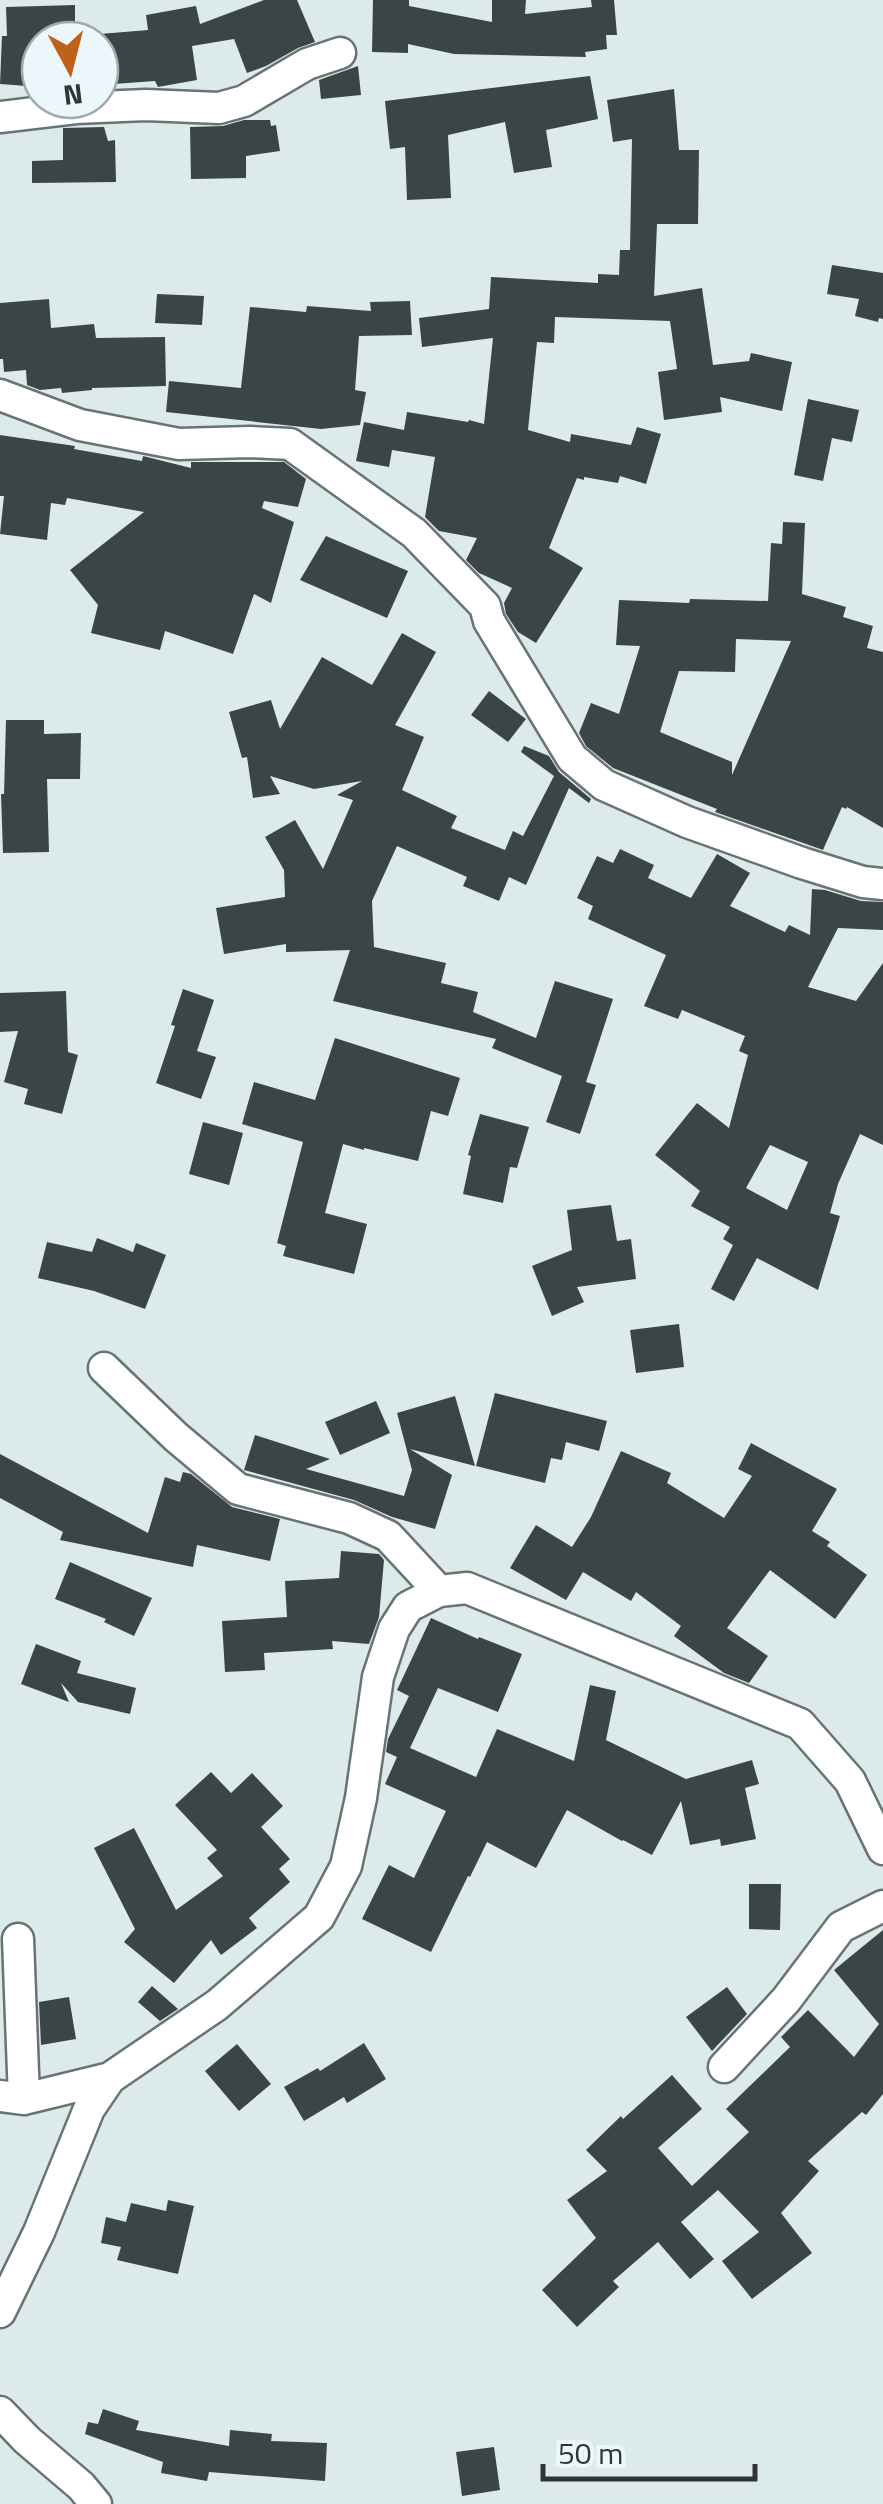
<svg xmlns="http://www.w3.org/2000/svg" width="883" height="2504" font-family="'Titillium Web',sans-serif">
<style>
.building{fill:#3b4547;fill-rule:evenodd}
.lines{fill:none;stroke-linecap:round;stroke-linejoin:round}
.minor-casing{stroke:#687375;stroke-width:35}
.minor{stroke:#fff;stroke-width:30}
</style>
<rect width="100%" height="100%" fill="#ddeaec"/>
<path class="building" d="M264,0H297L315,42L298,48L266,66L247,73L234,39L192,46L197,80L158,87L155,81L100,85V34L148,30L146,15L196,6L200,24Z
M373,0H409V6L492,22V0H526L525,14L592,7L591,0H614L617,35H606L607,49L585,52L586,57L454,54L408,44V53L372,52Z
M75,5V40H40V87L0,84L2,36H7L6,7Z
M358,66L361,95L321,99L319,80Z
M590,76L598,119L546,130L552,167L514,173L505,122L448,135L451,198L407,200L405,147L390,149L385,101Z
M674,89L679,150H699L698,224H657L654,296L702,288L713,365L749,361L751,353L792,362L782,411L720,397L722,412L664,420L658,372L677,369L670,321L555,317L554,343L537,342L528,430L570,442L571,434L631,445L637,427L661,434L646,484L620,476L618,483L584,477V480L577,478L549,548L583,568L536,643L518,632L506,614L504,603L512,588L479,573L466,560L477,538L439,531L425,517L435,457L392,450L389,467L356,461L364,422L404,430L407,412L468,422L469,420L484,424L493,338L422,347L419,318L489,309L491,277L598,283V274L619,275L620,250H630L632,139L613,142L607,100Z
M244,120H270L271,126L276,125L280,151L246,156V178L191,179L190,127L223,126Z
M104,127L108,141L115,140L116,182L32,183V161L63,160V128Z
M832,265L883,273V319L879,318L878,322L855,316L859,299L827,294Z
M157,294L204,296L202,325L155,323Z
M49,299L51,328L94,324L96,338L165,337L166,386L92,388V390L62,393L61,388L40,390L27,385L26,370L4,372L3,359H0V303Z
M410,301L412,335L359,336L355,390L366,392L360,425L321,429L166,412L169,381L241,388L250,307L306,312L307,306L371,311L370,302Z
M808,399L859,410L852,442L832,438L823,481L794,475Z
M0,435L75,446L74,449L142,461L143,456L191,468V462H284L306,479L298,507L264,501L262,508L294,522L271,603L254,594L233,654L165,631L160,650L91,633L98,605L70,570L144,512L67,498L65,505L51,503L47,540L0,534L4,496H0Z
M783,522L805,523L802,594L846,607L843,617L873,626L867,648L883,652V828L847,807L846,809L842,807L823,850L715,812L717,809L613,768L586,746L579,733L591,703L619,714L640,646L616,645L619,600L689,603L690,599L768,601L771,543L782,544ZM736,639L791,641L732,775V762L660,732L679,671L735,672Z
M326,536L408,571L387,618L300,580Z
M402,633L436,652L395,725L424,737L402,790L457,816L451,828L505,850L513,831L523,836L554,776L521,752L524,746L549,756L559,772L591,799L589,803L569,788L526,885L509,877L499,901L463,886L467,877L397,846L372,901L374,947L446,963L441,983L478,992L473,1012L536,1038L555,981L613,999L586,1082L596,1085L580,1134L546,1122L562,1076L492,1048L496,1039L333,1001L350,950L286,952V944L224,954L216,908L285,897L284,870L265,837L295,820L323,869L353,800L337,795L362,781L314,789L270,776L280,794L253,798L247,757L242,758L229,712L271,700L280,729L322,657L372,685Z
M489,691L526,719L508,742L471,715Z
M6,720H44V734L81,733L80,779H47L49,852L3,853L1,794H4Z
M620,849L654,865L648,878L691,898L717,854L750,873L730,906L785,932L789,925L810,935L812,889L825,890L861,901L883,902V930L838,928L808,987L856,1001L883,963V1145L860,1134L838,1184L830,1213L840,1216L818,1290L757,1258L734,1301L711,1289L733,1245L723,1239L730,1227L691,1206L700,1191L655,1155L697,1103L729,1128L748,1055L739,1051L745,1036L682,1010L678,1019L644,1006L666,955L588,919L593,906L577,898L597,856L613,863ZM770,1145L808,1162L787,1210L746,1188Z
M183,989L214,1000L197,1051L216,1057L201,1099L156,1083L175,1026L171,1025Z
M66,991L68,1052L78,1055L62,1114L24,1104L28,1089L4,1082L18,1031L0,1032V993Z
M335,1038L460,1078L448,1116L431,1111L418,1161L364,1148V1150L343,1144L325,1213L367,1224L354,1274L283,1256L286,1246L277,1243L303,1142L242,1124L254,1082L315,1100Z
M480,1114L529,1127L517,1168L510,1167L503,1203L463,1194L471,1156L468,1155Z
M203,1122L243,1133L229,1185L189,1174Z
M611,1205L617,1241L631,1239L636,1279L577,1287L584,1302L552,1316L532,1266L572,1250L567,1210Z
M97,1238L133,1252L136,1243L166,1255L145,1309L94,1291L38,1278L47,1242L92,1252Z
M679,1324L684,1367L636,1373L630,1330Z
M495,1393L607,1421L599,1451L566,1442L562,1460L551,1458L545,1483L476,1466Z
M455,1396L475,1466L410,1449L452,1475L435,1529L392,1517L354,1500L244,1470L255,1435L330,1459L306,1469L404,1496L412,1470L397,1413Z
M376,1401L390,1433L340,1455L325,1422Z
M751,1443L837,1489L812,1531L830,1542L827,1546L867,1575L835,1619L770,1570L727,1628L768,1656L749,1683L724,1673L674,1636L681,1626L636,1592L631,1601L583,1572L566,1600L510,1568L536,1525L572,1547L591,1517L621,1451L671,1473L667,1483L724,1518L752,1476L738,1469Z
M0,1454L148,1533L165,1477L180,1482L183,1472L191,1474L232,1507L280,1519L270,1561L197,1545L193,1567L60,1540L63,1532L0,1498Z
M341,1551L379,1554L384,1560L379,1617L369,1644L332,1641L333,1649L264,1653L265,1670L225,1672L222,1621L287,1617L285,1581L339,1578Z
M70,1562L152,1598L134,1636L104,1622L106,1619L55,1599Z
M431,1618L478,1639L479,1637L522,1654L498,1712L438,1688L410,1748L476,1777L497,1729L574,1761L590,1685L616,1691L606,1740L686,1779L752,1760L759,1784L745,1788L756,1839L721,1846L720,1839L690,1845L681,1801L652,1855L623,1840L622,1841L567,1810L536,1868L487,1842L470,1877L468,1876L431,1952L362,1919L389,1865L414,1878L446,1811L385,1784L397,1757L386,1752L388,1739L409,1696L397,1690Z
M36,1644L81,1661L77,1673L136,1688L130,1714L78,1702L61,1683L69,1702L21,1684Z
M211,1772L231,1793L252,1773L283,1806L261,1827L290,1859L279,1869L290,1882L249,1918L257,1928L221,1955L211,1940L174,1983L124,1942L135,1929L94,1848L134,1828L176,1910L223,1876L207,1858L217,1850L175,1805Z
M749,1884H781L780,1930L749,1929Z
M883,1930V2094L866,2115L862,2112L808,2161L819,2171L781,2213L812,2253L752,2299L722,2261L759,2232L718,2190L681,2222L714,2259L690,2279L658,2242L613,2281L619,2287L577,2327L542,2290L596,2238L567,2200L607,2171L586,2150L621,2116L623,2119L672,2075L702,2109L658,2148L692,2186L749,2132L726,2109L790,2047L781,2037L808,2010L854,2057L879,2024L834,1970Z
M152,1986L178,2009L160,2021L138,2002Z
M727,1987L747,2014L712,2051L686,2017Z
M69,1997L76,2039L41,2045L39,2002Z
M364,2043L386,2079L347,2103L344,2097L304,2121L284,2087L318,2068L320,2071Z
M237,2044L271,2084L239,2111L205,2071Z
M168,2200L194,2206L178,2274L117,2260L121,2247L101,2243L106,2217L126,2222L131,2203L166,2211Z
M103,2409L139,2421L136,2430L229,2446L230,2430L272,2434L271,2441L327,2443L325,2481L209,2472L207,2481L161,2473L163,2462L85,2434L88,2422L98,2424Z
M494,2447L500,2490L462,2496L456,2452Z"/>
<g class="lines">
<defs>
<path id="minor" d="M0,117L76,108L146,105L219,108L244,101L307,64L340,53
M0,395L80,425L179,444L250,442L290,444L414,533L485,606L489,621L572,758L604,785L687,822L802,863L863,882L883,884
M104,1368L176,1437L238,1489L349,1518L388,1536L439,1591
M18,1939L24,2099
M724,2067L786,2000L841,1927L883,1906
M0,2096L24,2099L110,2078
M0,2312L39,2232L89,2109L110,2078L217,2005L319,1917L346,1866L361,1798L378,1677L394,1629L408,1607L439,1591L467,1588L800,1724L850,1781L883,1849
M0,2412L27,2440L81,2486L96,2504"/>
</defs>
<use href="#minor" class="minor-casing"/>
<use href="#minor" class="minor"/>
</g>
<g transform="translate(70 70) rotate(173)"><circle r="48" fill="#ebf7fa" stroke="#a0a9ab" stroke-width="2.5"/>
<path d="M0-8L18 38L0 25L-18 38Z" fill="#c06119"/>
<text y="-15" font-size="28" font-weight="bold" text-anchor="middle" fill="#2f3435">N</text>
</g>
<path d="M543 2464v15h212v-15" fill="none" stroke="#2f3435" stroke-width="5"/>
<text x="558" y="2464" font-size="30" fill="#2f3435" stroke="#ebf7fa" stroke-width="8" paint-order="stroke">50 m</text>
</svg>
